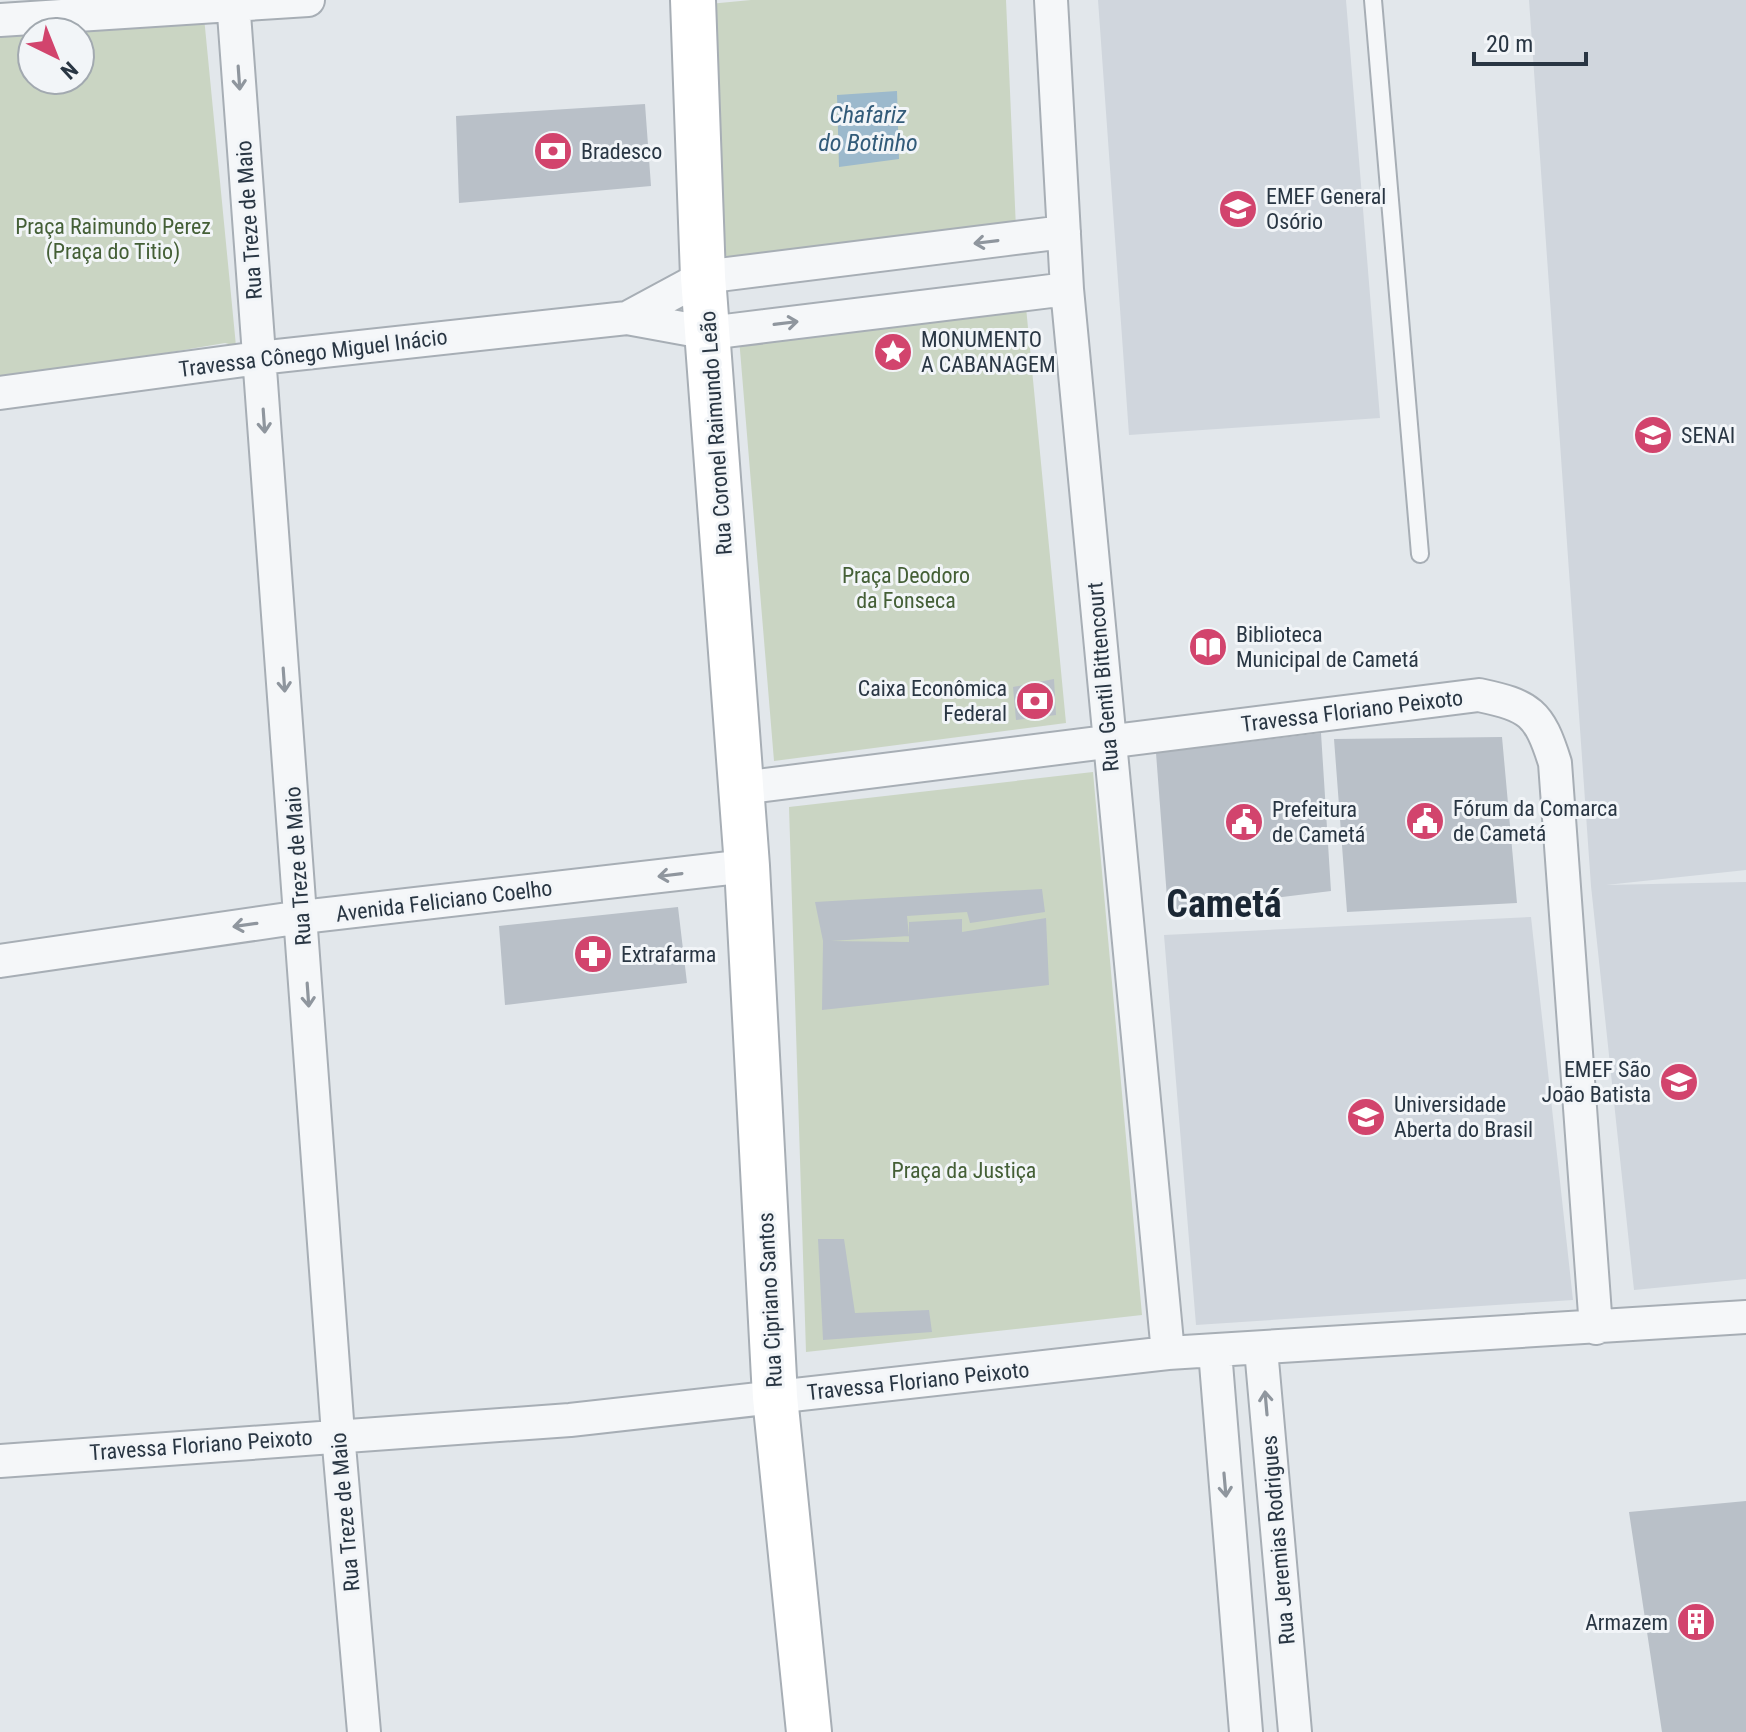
<svg xmlns="http://www.w3.org/2000/svg" width="1746" height="1732" font-family="'Roboto Condensed',sans-serif">
<style>
.built{fill:#d0d6dd}
.green{fill:#cad5c3;fill-rule:evenodd}
.water{fill:#9cb9cc}
.building{fill:#b9c0c8}
.lines{fill:none;stroke-linecap:round;stroke-linejoin:round}
.lane-casing{stroke:#a7aeb5;stroke-width:20}
.street-casing{stroke:#a7aeb5;stroke-width:36}
.secondary-casing{stroke:#a7aeb5;stroke-width:48}
.lane{stroke:#f5f7f9;stroke-width:16}
.street{stroke:#f5f7f9;stroke-width:32}
.secondary{stroke:#fff;stroke-width:44}
.oneway{stroke:#8f969e}
.labels{text-anchor:middle;dominant-baseline:central;stroke-width:6;stroke-linejoin:round;paint-order:stroke}
.poi-label{font-size:22px;fill:#293643;stroke:#f2f5f8;text-anchor:start}
.street-label{font-size:22px;fill:#293643;stroke:#f2f5f8}
.park-label{font-size:22px;fill:#445f36;stroke:#f2f5f8}
.water-label{font-size:24px;font-style:italic;fill:#325b79;stroke:#f2f5f8}
.town-label{font-size:38px;font-weight:bold;fill:#1b2734;stroke:#f2f5f8}
</style>
<rect width="100%" height="100%" fill="#e2e7eb"/>
<path class="built" d="M1098,0H1346L1380,418L1129,435Z
M1529,0H1746V870L1606,885L1746,882V1279L1634,1290L1591,886Z
M1531,917L1573,1300L1196,1325L1164,935Z"/>
<path class="green" d="M751,0H1006L1016,229L727,269L709,4Z
M204,17L236,346L225,343L0,381V34ZM32,32H80V80H32Z
M1026,307L1066,723L774,761L739,338Z
M1093,772L1142,1315L806,1352L789,807Z"/>
<path class="water" d="M897,91L899,159L839,167L837,95Z"/>
<path class="building" d="M645,104L651,186L459,203L456,116Z
M1054,679L1056,715L1016,720L1013,687Z
M1321,733L1331,891L1168,911L1156,753Z
M1502,737L1517,903L1347,912L1334,739Z
M1042,889L1045,912L970,923L967,912L907,916L909,936L831,941L909,942V922L962,919V932L1046,918L1049,985L822,1010L823,941L815,902Z
M678,907L687,983L505,1005L499,926Z
M818,1239H844L855,1313L929,1310L932,1332L823,1340Z
M1746,1501V1732H1662L1629,1512Z"/>
<g class="lines">
<defs>
<path id="lane" d="M1373,0L1420,554"/>
<path id="street" d="M233,0L338,1434L364,1732
M1051,0L1067,289L1168,1353
M0,20L308,0
M627,318L703,277L1064,232
M0,393L259,358L627,318L709,333L1067,289
M741,788L1479,695C1530,706 1539,712 1555,763L1596,1328
M0,961L302,917L747,866
M1261,1349L1295,1732
M1215,1351L1246,1732
M0,1461L570,1420L1168,1353L1746,1317"/>
<path id="secondary" d="M693,0L703,277L747,866L775,1397L809,1732"/>
</defs>
<use href="#lane" class="lane-casing"/>
<use href="#street" class="street-casing"/>
<use href="#secondary" class="secondary-casing"/>
<use href="#lane" class="lane"/>
<use href="#street" class="street"/>
<use href="#secondary" class="secondary"/>
</g>
<defs><path id="oneway-shaft" d="M-6 0H5M1.5-3L5.5 0L1.5 3" fill="none" stroke-width="1.6" stroke-linecap="round" stroke-linejoin="round" transform="scale(2)"/></defs>
<g class="oneway">
<use href="#oneway-shaft" transform="translate(239 78) rotate(86)"/>
<use href="#oneway-shaft" transform="translate(986 242) rotate(173)"/>
<use href="#oneway-shaft" transform="translate(786 323) rotate(-7)"/>
<use href="#oneway-shaft" transform="translate(264 421) rotate(86)"/>
<use href="#oneway-shaft" transform="translate(284 680) rotate(86)"/>
<use href="#oneway-shaft" transform="translate(670 875) rotate(173)"/>
<use href="#oneway-shaft" transform="translate(245 925) rotate(172)"/>
<use href="#oneway-shaft" transform="translate(308 995) rotate(86)"/>
<use href="#oneway-shaft" transform="translate(1266 1403) rotate(-95)"/>
<use href="#oneway-shaft" transform="translate(1225 1485) rotate(85)"/>
</g>
<defs>
<symbol id="bank-disc" viewBox="-11 -11 22 22"><circle r="9.5" fill="#d2446d" stroke="#f2f5f8"/><path d="M-6-4H6V4H-6ZM0-2.3a2.3 2.3 0 1 0 0 4.6a2.3 2.3 0 1 0 0-4.6Z" fill="#fff"/></symbol>
<symbol id="school-disc" viewBox="-11 -11 22 22"><circle r="9.5" fill="#d2446d" stroke="#f2f5f8"/><path d="M0-5L7-2L0 1L-7-2ZM-4 1L0 2.5L4 1V4Q0 6-4 4Z" fill="#fff"/></symbol>
<symbol id="sight-disc" viewBox="-11 -11 22 22"><circle r="9.5" fill="#d2446d" stroke="#f2f5f8"/><path d="M0-6L1.8-2.2L6-1.7L2.9 1.2L3.7 5.4L0 3.3L-3.7 5.4L-2.9 1.2L-6-1.7L-1.8-2.2Z" fill="#fff"/></symbol>
<symbol id="library-disc" viewBox="-11 -11 22 22"><circle r="9.5" fill="#d2446d" stroke="#f2f5f8"/><path d="M-6-4Q-3-5.5-.7-3.5V5Q-3 3-6 4ZM6-4Q3-5.5 .7-3.5V5Q3 3 6 4Z" fill="#fff"/></symbol>
<symbol id="civic-disc" viewBox="-11 -11 22 22"><circle r="9.5" fill="#d2446d" stroke="#f2f5f8"/><path d="M-.6-6.5H3V-4.5H.6V-3L4-1V1h2V6H-6V1h2V-1L-.6-3ZM-1.2 2.5V6h2.4V2.5Z" fill="#fff"/></symbol>
<symbol id="pharmacy-disc" viewBox="-11 -11 22 22"><circle r="9.5" fill="#d2446d" stroke="#f2f5f8"/><path d="M-2-6h4v4h4v4h-4v4h-4v-4h-4v-4h4Z" fill="#fff"/></symbol>
<symbol id="university-disc" viewBox="-11 -11 22 22"><circle r="9.5" fill="#d2446d" stroke="#f2f5f8"/><path d="M0-5L7-2L0 1L-7-2ZM-4 1L0 2.5L4 1V4Q0 6-4 4Z" fill="#fff"/></symbol>
<symbol id="building-disc" viewBox="-11 -11 22 22"><circle r="9.5" fill="#d2446d" stroke="#f2f5f8"/><path d="M-4-6H4V6H1V3H-1V6H-4ZM-2.5-4.3h1.7v1.8h-1.7ZM.8-4.3h1.7v1.8H.8ZM-2.5-1h1.7V.8h-1.7ZM.8-1h1.7V.8H.8Z" fill="#fff"/></symbol>
</defs>
<g fill-rule="evenodd">
<use href="#bank-disc" x="531" y="129" width="44" height="44"/>
<use href="#school-disc" x="1216" y="187" width="44" height="44"/>
<use href="#sight-disc" x="871" y="330" width="44" height="44"/>
<use href="#school-disc" x="1631" y="413" width="44" height="44"/>
<use href="#library-disc" x="1186" y="625" width="44" height="44"/>
<use href="#bank-disc" x="1013" y="679" width="44" height="44"/>
<use href="#civic-disc" x="1403" y="799" width="44" height="44"/>
<use href="#civic-disc" x="1222" y="800" width="44" height="44"/>
<use href="#pharmacy-disc" x="571" y="932" width="44" height="44"/>
<use href="#school-disc" x="1657" y="1060" width="44" height="44"/>
<use href="#university-disc" x="1344" y="1095" width="44" height="44"/>
<use href="#building-disc" x="1674" y="1600" width="44" height="44"/>
</g>
<g class="labels">
<g class="poi-label">
<text x="581" y="151">Bradesco</text>
<text x="1266" y="196">EMEF General<tspan x="1266" dy="25">Osório</tspan></text>
<text x="921" y="339">MONUMENTO<tspan x="921" dy="25">A CABANAGEM</tspan></text>
<text x="1681" y="435">SENAI</text>
<text x="1236" y="634">Biblioteca<tspan x="1236" dy="25">Municipal de Cametá</tspan></text>
<text x="1007" y="688" text-anchor="end">Caixa Econômica<tspan x="1007" dy="25">Federal</tspan></text>
<text x="1453" y="808">Fórum da Comarca<tspan x="1453" dy="25">de Cametá</tspan></text>
<text x="1272" y="809">Prefeitura<tspan x="1272" dy="25">de Cametá</tspan></text>
<text x="621" y="954">Extrafarma</text>
<text x="1651" y="1069" text-anchor="end">EMEF São<tspan x="1651" dy="25">João Batista</tspan></text>
<text x="1394" y="1104">Universidade<tspan x="1394" dy="25">Aberta do Brasil</tspan></text>
<text x="1668" y="1622" text-anchor="end">Armazem</text>
</g>
<g class="street-label">
<text transform="translate(249 220) rotate(-94)">Rua Treze de Maio</text>
<text transform="translate(313 353) rotate(-7)">Travessa Cônego Miguel Inácio</text>
<text transform="translate(716 433) rotate(-94)">Rua Coronel Raimundo Leão</text>
<text transform="translate(1103 677) rotate(-95)">Rua Gentil Bittencourt</text>
<text transform="translate(1352 711) rotate(-7)">Travessa Floriano Peixoto</text>
<text transform="translate(298 866) rotate(-94)">Rua Treze de Maio</text>
<text transform="translate(444 901) rotate(-7)">Avenida Feliciano Coelho</text>
<text transform="translate(770 1300) rotate(-93)">Rua Cipriano Santos</text>
<text transform="translate(918 1381) rotate(-6)">Travessa Floriano Peixoto</text>
<text transform="translate(201 1445) rotate(-4)">Travessa Floriano Peixoto</text>
<text transform="translate(345 1512) rotate(-95)">Rua Treze de Maio</text>
<text transform="translate(1278 1540) rotate(-95)">Rua Jeremias Rodrigues</text>
</g>
<g class="park-label">
<text x="113" y="226">Praça Raimundo Perez<tspan x="113" dy="25">(Praça do Titio)</tspan></text>
<text x="906" y="575">Praça Deodoro<tspan x="906" dy="25">da Fonseca</tspan></text>
<text x="964" y="1170">Praça da Justiça</text>
</g>
<g class="water-label">
<text x="868" y="115">Chafariz<tspan x="868" dy="28">do Botinho</tspan></text>
</g>
<g class="town-label">
<text x="1224" y="904">Cametá</text>
</g>
</g>
<g transform="translate(56 56) rotate(137)"><circle r="38" fill="#f2f5f8" stroke="#a2a9b0" stroke-width="2"/>
<path d="M0-6L14 30L0 20L-14 30Z" fill="#d2446d"/>
<text y="-12" font-size="22" font-weight="bold" text-anchor="middle" fill="#293643">N</text>
</g>
<path d="M1474 52v12h112v-12" fill="none" stroke="#293643" stroke-width="4"/>
<text x="1486" y="52" font-size="24" fill="#293643" stroke="#f2f5f8" stroke-width="6" paint-order="stroke">20 m</text>
</svg>
